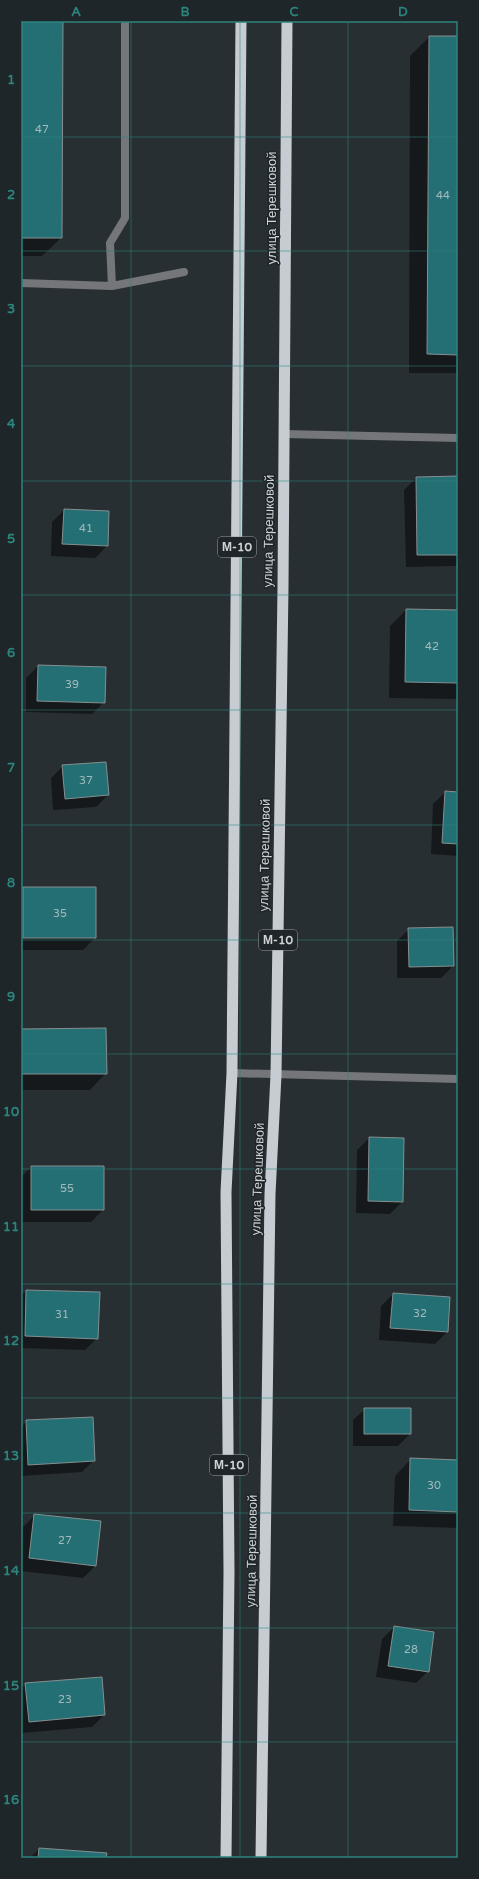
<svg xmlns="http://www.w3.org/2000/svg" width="479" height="1879" font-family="'Varela Round',sans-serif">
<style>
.shadow{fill:#0007}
.building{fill:#246f74;stroke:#858f90}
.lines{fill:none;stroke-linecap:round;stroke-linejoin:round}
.service{stroke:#747679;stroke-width:8}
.trunk{stroke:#c6ccd2;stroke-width:11}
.grid{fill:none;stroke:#2c847e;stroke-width:1;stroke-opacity:0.55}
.labels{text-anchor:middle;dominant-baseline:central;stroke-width:3;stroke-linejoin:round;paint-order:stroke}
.number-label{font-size:11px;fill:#a4babe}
.shield{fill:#1f2629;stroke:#9a9fa2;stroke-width:1}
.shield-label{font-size:12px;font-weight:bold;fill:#cfd3d6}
.street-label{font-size:13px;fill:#cfd3d6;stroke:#1f2629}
.neatline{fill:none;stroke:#2c847e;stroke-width:1.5}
.grid-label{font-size:13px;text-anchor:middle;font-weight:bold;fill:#2c847e}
</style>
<rect width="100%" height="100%" fill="#282f33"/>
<path class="shadow" d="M21,21H62L61,238L42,256H21Z
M429,37H458V373H409L410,56Z
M458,477V563L455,566L406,567L404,490L416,478Z
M64,510L108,512L107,546L95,558L51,556L52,522Z
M406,610L458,611V699L389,698L390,626Z
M38,666L104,702L92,714L26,712V678Z
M63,766L108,795L96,807L53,810L51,778Z
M445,792L458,793V856L431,854L433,804Z
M24,888L95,938L83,950H21V891Z
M409,929L453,966L441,978H397V941Z
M21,1030L106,1073L90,1090H21Z
M369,1138L402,1202L390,1214L356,1213L357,1150Z
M31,1167L103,1210L91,1222H21V1177Z
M26,1291L97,1338L85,1350L21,1348V1296Z
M393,1294L447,1332L435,1344L379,1340L381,1306Z
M365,1409L410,1434L398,1446H353V1420Z
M27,1421L94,1460L82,1472L21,1476V1427Z
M411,1459L458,1461V1528L393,1526L395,1476Z
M35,1515L95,1566L83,1578L21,1571L23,1527Z
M394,1627L428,1671L416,1683L376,1677L382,1639Z
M26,1684L104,1715L92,1727L21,1733V1689Z
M39,1849L105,1858H30Z"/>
<path class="building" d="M21,21H63L62,238H21Z
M429,36H458V355L427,354Z
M458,476V555H417L416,477Z
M64,509L109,511L108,546L62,544Z
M406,609L458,610V683L405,682Z
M38,665L106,667L105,703L37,701Z
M106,762L109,795L65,799L62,765Z
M445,791L458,792V844L442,843Z
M23,887H96V938H23Z
M453,927L454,966L409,967L408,928Z
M106,1028L107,1074H21V1029Z
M369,1137L404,1138L403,1202L368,1201Z
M31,1166H104V1210H31Z
M26,1290L100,1292L98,1339L25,1336Z
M393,1293L450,1297L448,1332L390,1328Z
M364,1408H411V1434H364Z
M93,1417L95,1461L28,1465L26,1420Z
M410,1458L458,1460V1512L409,1510Z
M34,1514L101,1521L96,1566L29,1558Z
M394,1626L434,1632L429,1672L388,1666Z
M102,1677L105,1715L29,1722L25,1683Z
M39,1848L107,1853L106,1858H38Z"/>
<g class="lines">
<path class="service" d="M21,283L112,286L184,272
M112,286L110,243L125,218V21
M284,434L458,438
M232,1073L458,1079"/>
<path class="trunk" d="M226,1858L229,1572L226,1192L232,1073L241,21
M261,1858L270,1194L276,1075L283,588L287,21"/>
</g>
<path class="grid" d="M131,21V1858M240,21V1858M348,21V1858M21,137H458M21,251H458M21,366H458M21,481H458M21,595H458M21,710H458M21,825H458M21,940H458M21,1054H458M21,1169H458M21,1284H458M21,1398H458M21,1513H458M21,1628H458M21,1742H458"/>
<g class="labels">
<g class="number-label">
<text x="42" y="129">47</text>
<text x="443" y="195">44</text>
<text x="86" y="528">41</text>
<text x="432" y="646">42</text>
<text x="72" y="684">39</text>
<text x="86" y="780">37</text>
<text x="60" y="913">35</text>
<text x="67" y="1188">55</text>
<text x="420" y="1313">32</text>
<text x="62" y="1314">31</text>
<text x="434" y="1485">30</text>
<text x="65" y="1540">27</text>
<text x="411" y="1649">28</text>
<text x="65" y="1699">23</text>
</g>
<g class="shield">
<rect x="218" y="537" width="38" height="20" rx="3"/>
<rect x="259" y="930" width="38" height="20" rx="3"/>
<rect x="210" y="1455" width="38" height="20" rx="3"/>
</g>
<g class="shield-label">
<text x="237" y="547">М-10</text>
<text x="278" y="940">М-10</text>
<text x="229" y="1465">М-10</text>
</g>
<g class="street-label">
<text transform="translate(272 208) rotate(-90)">улица Терешковой</text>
<text transform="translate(269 531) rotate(-89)">улица Терешковой</text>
<text transform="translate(265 855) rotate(-89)">улица Терешковой</text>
<text transform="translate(258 1179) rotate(-88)">улица Терешковой</text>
<text transform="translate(252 1551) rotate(-89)">улица Терешковой</text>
</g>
</g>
<rect width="479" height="1879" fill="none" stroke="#1f2629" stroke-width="44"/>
<rect x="22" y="22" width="435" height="1835" class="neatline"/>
<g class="grid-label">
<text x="76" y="16">A</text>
<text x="185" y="16">B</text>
<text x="294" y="16">C</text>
<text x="403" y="16">D</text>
<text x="11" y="84">1</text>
<text x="11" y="199">2</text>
<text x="11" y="313">3</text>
<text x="11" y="428">4</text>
<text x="11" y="543">5</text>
<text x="11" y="657">6</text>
<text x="11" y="772">7</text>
<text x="11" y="887">8</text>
<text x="11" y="1001">9</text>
<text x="11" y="1116">10</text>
<text x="11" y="1231">11</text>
<text x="11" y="1345">12</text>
<text x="11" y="1460">13</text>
<text x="11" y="1575">14</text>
<text x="11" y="1690">15</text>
<text x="11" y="1804">16</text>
</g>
</svg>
